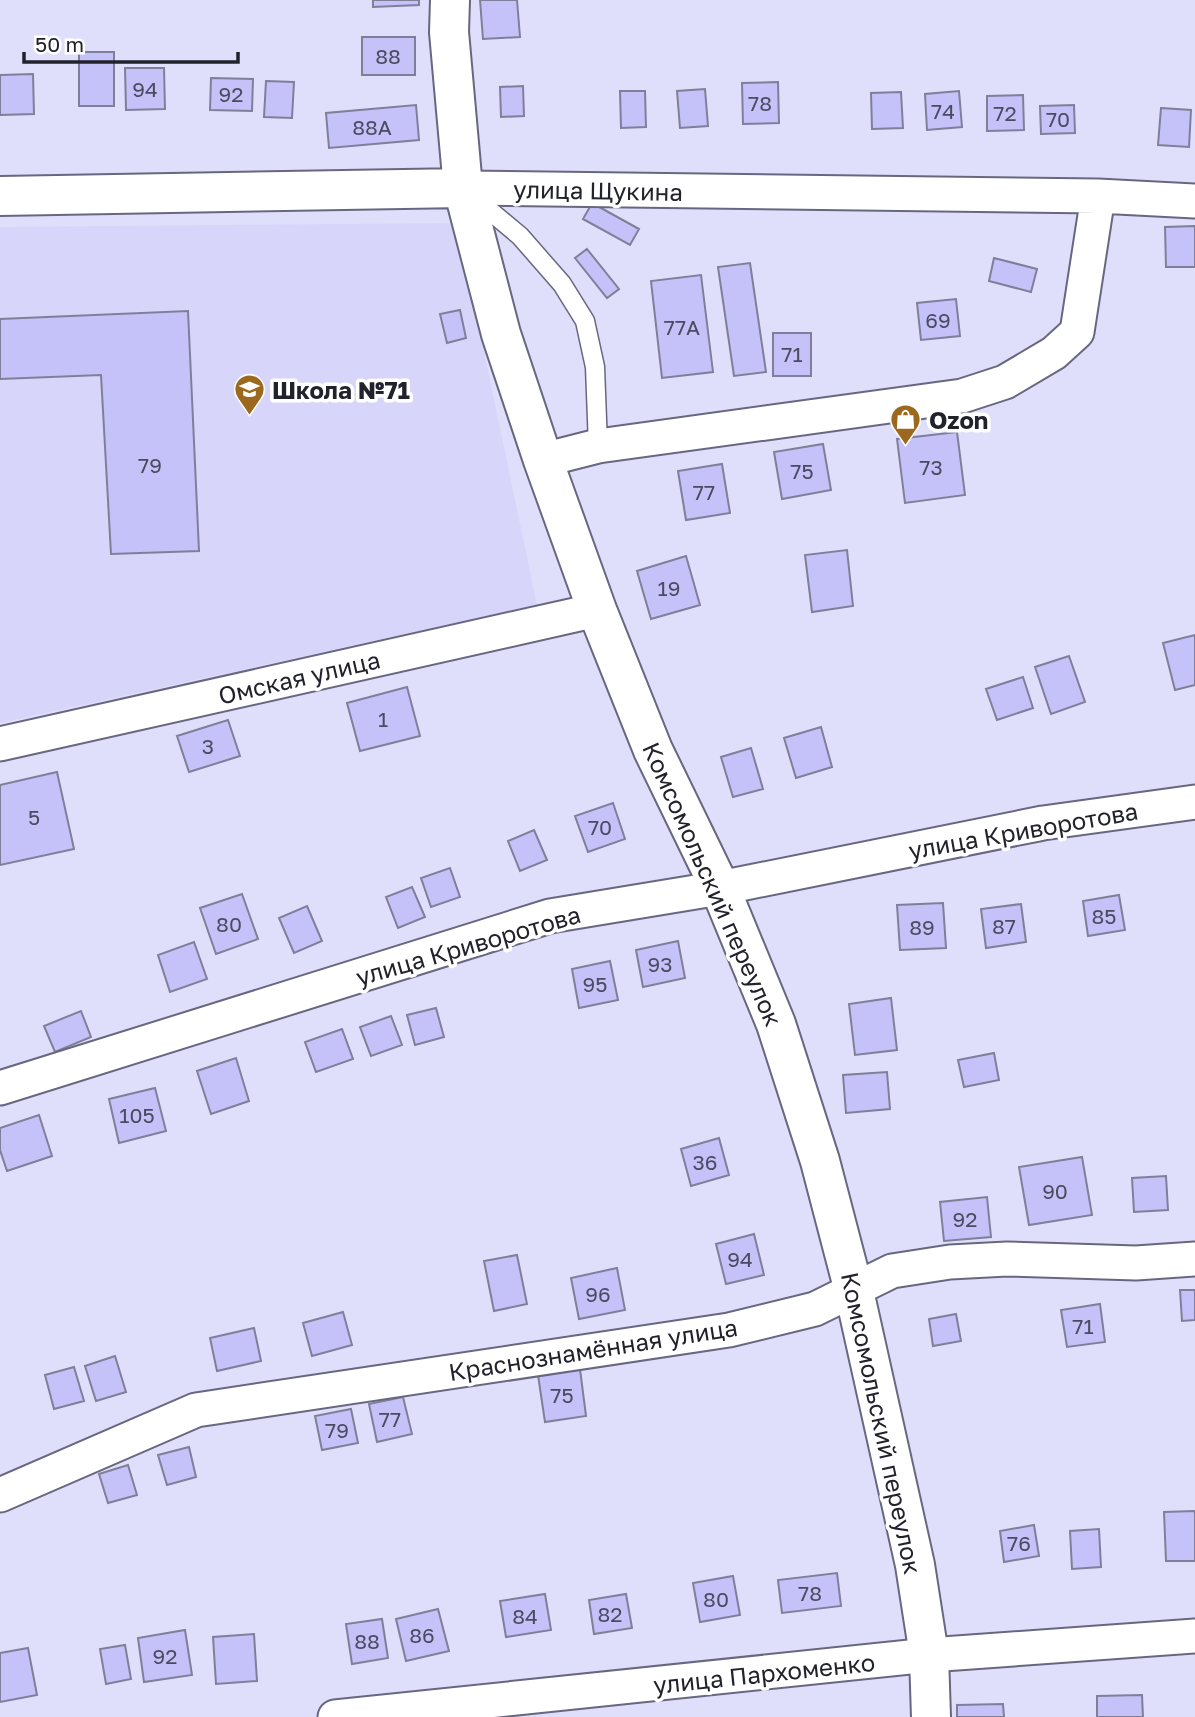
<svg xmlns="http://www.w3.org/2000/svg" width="1195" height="1717" font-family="'Golos Text',sans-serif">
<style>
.built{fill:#d7d5fa}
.building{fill:#c5c2f9;stroke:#807f9a;stroke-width:2}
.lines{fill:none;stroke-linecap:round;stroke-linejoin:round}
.service-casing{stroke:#686780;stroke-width:21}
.minor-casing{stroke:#686780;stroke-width:37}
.tertiary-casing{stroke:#686780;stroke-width:42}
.service{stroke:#fff;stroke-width:18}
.minor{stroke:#fff;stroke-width:33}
.tertiary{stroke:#fff;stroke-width:38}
.labels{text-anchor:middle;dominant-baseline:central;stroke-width:7;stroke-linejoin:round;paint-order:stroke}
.number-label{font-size:21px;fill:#4b4a5f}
.street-label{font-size:24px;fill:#22222c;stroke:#fff}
.poi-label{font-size:24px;font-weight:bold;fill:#22222c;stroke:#fff;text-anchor:start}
</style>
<rect width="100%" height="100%" fill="#dfdffc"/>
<path class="built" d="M457,223L537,605L0,723V227Z"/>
<path class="building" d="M373,0H419V5L373,7Z
M480,0H517L520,37L483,39Z
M362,37H415V75H362Z
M79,52H114V106H79Z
M125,68H164L165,109L126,110Z
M33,74L34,114L0,115V75Z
M211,78L253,79L252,111L210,110Z
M266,81L294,82L292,118L264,117Z
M778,82L779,123L743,124L742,83Z
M523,86L524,116L501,117L500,87Z
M705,89L708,126L680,128L677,91Z
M620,91H645L646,127L621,128Z
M959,91L962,127L927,130L925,94Z
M901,92L903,128L872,129L871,93Z
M1023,95L1024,130L987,131V96Z
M416,105L419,140L329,148L326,113Z
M1074,105L1075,133L1041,134L1040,106Z
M1161,108L1191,110L1189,147L1158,145Z
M592,203L639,229L630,245L583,219Z
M1195,226V267H1166L1165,227Z
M587,249L619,289L607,298L575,258Z
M994,258L1037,269L1031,292L989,281Z
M750,263L766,372L734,376L718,267Z
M701,275L713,372L662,378L651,281Z
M956,299L960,336L921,340L917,303Z
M460,310L466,338L447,343L440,314Z
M188,311L199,551L111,554L101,375L0,379V319Z
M773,333H811V376H773Z
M957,432L965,495L905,503L897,439Z
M823,444L831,490L782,499L774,452Z
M722,464L730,513L686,520L678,471Z
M847,550L853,606L812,612L805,555Z
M686,556L700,605L651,619L637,571Z
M1195,635V685L1175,690L1163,643Z
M1069,656L1085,702L1051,714L1035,667Z
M1023,677L1033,708L997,720L986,689Z
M407,687L420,736L360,751L347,703Z
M228,720L240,756L189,772L177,736Z
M821,727L832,767L796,778L784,738Z
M751,748L763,789L733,797L721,757Z
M57,772L74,849L0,865V785Z
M613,803L625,839L588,852L575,816Z
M534,830L547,860L520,871L508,841Z
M450,868L460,897L431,907L421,878Z
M412,887L425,917L398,928L386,897Z
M242,894L258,939L216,954L200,908Z
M1119,895L1125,930L1088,936L1083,901Z
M943,903L946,948L900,950L897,905Z
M1021,904L1026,942L986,948L981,909Z
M307,906L322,941L294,953L279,918Z
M678,941L685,978L643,987L636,950Z
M194,942L207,979L170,992L158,955Z
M610,961L618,1000L579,1008L572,969Z
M891,998L897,1050L855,1055L849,1004Z
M436,1008L444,1037L415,1045L407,1015Z
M81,1011L91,1037L55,1052L44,1026Z
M391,1016L402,1045L371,1056L360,1027Z
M342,1029L353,1059L316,1072L305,1042Z
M994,1053L999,1080L964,1087L958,1060Z
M236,1058L249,1101L211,1114L197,1071Z
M887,1072L890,1109L846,1113L843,1075Z
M155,1088L166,1131L119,1143L109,1099Z
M39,1115L52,1156L7,1171L0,1150V1128Z
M719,1138L729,1175L691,1186L681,1149Z
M1082,1157L1092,1215L1029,1225L1019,1167Z
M1166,1176L1168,1210L1134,1212L1132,1178Z
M987,1197L991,1237L944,1241L940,1202Z
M754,1234L764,1275L726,1284L716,1244Z
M517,1255L527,1304L494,1311L484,1261Z
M617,1268L625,1310L579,1319L571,1278Z
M1180,1290H1195V1320L1182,1321Z
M1100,1304L1105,1342L1067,1347L1061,1310Z
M343,1312L352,1345L312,1356L303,1323Z
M956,1314L961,1341L933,1346L929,1319Z
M254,1328L261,1361L217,1371L210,1338Z
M115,1356L126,1392L96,1401L85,1366Z
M74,1367L84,1401L54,1409L45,1375Z
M580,1369L586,1416L545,1422L538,1375Z
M403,1397L412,1434L377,1442L369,1404Z
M351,1409L358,1443L322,1450L315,1416Z
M189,1447L196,1477L167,1485L158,1455Z
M128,1465L137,1495L108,1503L99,1474Z
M1195,1511V1561H1166L1164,1512Z
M1034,1525L1039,1556L1004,1562L1000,1531Z
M1099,1529L1101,1567L1072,1569L1070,1531Z
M837,1573L841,1606L782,1613L778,1580Z
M733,1576L740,1615L700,1622L693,1583Z
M545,1594L551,1630L506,1637L500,1601Z
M626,1594L632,1628L594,1634L589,1600Z
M438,1609L449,1651L406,1661L396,1619Z
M382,1619L388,1658L352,1664L346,1624Z
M185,1630L192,1675L144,1682L138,1638Z
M254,1634L257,1681L216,1684L213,1637Z
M125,1645L131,1679L106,1684L100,1649Z
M28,1648L37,1695L0,1702V1653Z
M1142,1695L1143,1717H1097V1696Z
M1003,1704L1004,1717H957V1705Z"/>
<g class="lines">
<defs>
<path id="service" d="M471,195L520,236L562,284L585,321L595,367L598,446"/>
<path id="minor" d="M463,188L1098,196L1195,201
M543,460L598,446L962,396L1005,382L1054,353L1077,332L1098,196
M0,744L597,610
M0,1088L550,916L720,888L1043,823L1195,802
M0,1495L196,1410L729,1330L815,1309L892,1271L950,1262L1007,1259L1136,1263L1195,1259
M335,1717L929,1655L1195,1636"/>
<path id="tertiary" d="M450,0L449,32L463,188L501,334L543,460L597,610L653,750L720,888L776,1024L820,1161L854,1291L915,1565L929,1655L931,1717
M0,196L463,188"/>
</defs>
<use href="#service" class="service-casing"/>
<use href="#minor" class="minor-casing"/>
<use href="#tertiary" class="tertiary-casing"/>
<use href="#service" class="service"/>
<use href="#minor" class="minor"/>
<use href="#tertiary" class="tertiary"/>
</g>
<defs>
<symbol id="school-pin" viewBox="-11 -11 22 30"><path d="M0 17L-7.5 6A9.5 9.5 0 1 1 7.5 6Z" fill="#9c681e" stroke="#fff"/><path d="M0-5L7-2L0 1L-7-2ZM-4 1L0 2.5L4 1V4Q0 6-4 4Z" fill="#fff"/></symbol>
<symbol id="shop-pin" viewBox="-11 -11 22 30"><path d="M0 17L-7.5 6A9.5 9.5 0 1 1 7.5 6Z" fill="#9c681e" stroke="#fff"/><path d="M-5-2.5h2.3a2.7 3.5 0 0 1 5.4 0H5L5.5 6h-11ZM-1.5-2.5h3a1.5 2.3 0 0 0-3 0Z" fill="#fff"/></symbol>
</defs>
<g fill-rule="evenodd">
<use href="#school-pin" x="232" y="372" width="35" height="47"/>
<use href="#shop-pin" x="888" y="402" width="35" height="47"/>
</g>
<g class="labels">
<g class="number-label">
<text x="388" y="56">88</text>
<text x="145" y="89">94</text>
<text x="231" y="94">92</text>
<text x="760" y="103">78</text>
<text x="943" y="111">74</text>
<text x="1005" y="113">72</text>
<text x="1058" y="119">70</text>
<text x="372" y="127">88А</text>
<text x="938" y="320">69</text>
<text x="682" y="327">77А</text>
<text x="792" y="354">71</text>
<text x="150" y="465">79</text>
<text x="931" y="467">73</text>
<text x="802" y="471">75</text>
<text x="704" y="492">77</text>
<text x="669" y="588">19</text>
<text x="383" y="719">1</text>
<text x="208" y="746">3</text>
<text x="34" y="817">5</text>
<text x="600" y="827">70</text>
<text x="1104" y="916">85</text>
<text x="229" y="924">80</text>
<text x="1004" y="926">87</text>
<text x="922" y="927">89</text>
<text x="660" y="964">93</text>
<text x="595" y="984">95</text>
<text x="137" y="1115">105</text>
<text x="705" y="1162">36</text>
<text x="1055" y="1191">90</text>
<text x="965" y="1219">92</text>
<text x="740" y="1259">94</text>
<text x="598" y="1294">96</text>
<text x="1083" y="1326">71</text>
<text x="562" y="1395">75</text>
<text x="390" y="1419">77</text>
<text x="337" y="1430">79</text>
<text x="1019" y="1543">76</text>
<text x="810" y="1593">78</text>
<text x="716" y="1599">80</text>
<text x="610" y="1614">82</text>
<text x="525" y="1616">84</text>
<text x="422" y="1635">86</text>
<text x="367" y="1641">88</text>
<text x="165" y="1656">92</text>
</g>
<g class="street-label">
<text transform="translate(598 190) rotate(1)">улица Щукина</text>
<text transform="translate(299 677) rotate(-13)">Омская улица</text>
<text transform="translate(1023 830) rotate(-10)">улица Криворотова</text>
<text transform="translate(713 884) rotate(66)">Комсомольский переулок</text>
<text transform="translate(468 945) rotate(-16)">улица Криворотова</text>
<text transform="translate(593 1349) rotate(-9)">Краснознамённая улица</text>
<text transform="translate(882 1423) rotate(78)">Комсомольский переулок</text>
<text transform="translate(764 1673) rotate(-6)">улица Пархоменко</text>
</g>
<g class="poi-label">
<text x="272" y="389">Школа №71</text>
<text x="929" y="419">Ozon</text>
</g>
</g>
<path d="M24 52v10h214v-10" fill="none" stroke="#22222c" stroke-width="3.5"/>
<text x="35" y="52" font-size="21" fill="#22222c" stroke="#ffffff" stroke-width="5" paint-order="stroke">50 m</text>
</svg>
